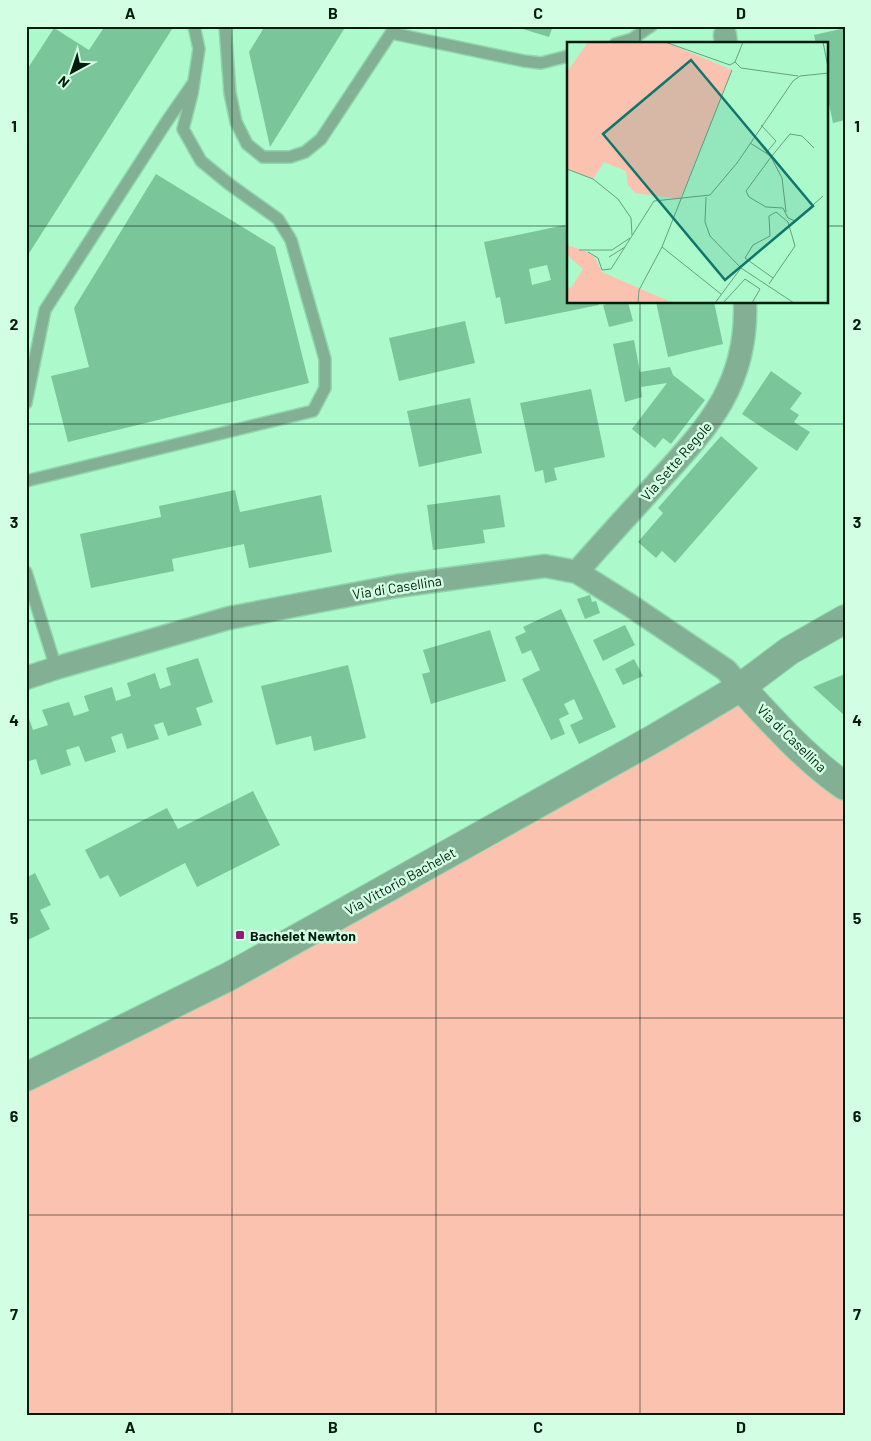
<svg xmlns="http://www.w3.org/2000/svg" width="871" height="1441" font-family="Barlow,sans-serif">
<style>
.green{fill:#fbc2b0}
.building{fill:#7bc59b;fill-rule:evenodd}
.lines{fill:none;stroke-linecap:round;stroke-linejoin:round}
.service-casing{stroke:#90d6ad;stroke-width:14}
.minor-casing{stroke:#90d6ad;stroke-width:25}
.tertiary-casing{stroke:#90d6ad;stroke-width:30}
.service{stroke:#83b095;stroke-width:11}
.minor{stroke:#83b095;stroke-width:22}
.tertiary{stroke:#83b095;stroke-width:28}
.grid{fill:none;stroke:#001c0d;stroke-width:1;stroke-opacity:0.55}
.poi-dot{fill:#921b79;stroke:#d2fee3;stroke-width:2}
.labels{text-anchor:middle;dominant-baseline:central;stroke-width:5;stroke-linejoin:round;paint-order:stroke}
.street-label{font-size:14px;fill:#001c0d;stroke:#d2fee3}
.poi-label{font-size:14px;font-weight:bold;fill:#001c0d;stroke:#d2fee3;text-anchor:start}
.inset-road{fill:none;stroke:#67a180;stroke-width:1}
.view{fill:#0f766e;fill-opacity:0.15;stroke:#0f766e;stroke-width:2.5}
.inset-edge{fill:none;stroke:#001c0d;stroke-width:2.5}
.neatline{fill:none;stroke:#001c0d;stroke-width:2}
.grid-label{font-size:16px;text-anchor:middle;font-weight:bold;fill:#001c0d}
</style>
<rect width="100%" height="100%" fill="#acf9cc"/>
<path class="green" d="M741,687L845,786V1415H26V1077Z"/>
<path class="building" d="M105,26H174L26,258V71L54,28L89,50Z
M265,26H346L270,147L249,52Z
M513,26H553L549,37Z
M845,28V120L833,123L827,95V44H816L814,35Z
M156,174L275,247L309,383L68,442L51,376L89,367L74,308Z
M565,225L568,241V302H598L599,305L505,324L500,297L496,298L484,242ZM547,265L551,280L532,285L529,269Z
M612,302H628L633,321L609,327L603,305Z
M656,302H714L723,344L668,357Z
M465,321L475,363L399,381L389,338Z
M634,340L640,372L670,367L673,375L705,400L671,444L663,438L655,448L632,429L667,383L641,387L642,397L625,402L613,344Z
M771,371L802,393L790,409L799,415L794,422L810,432L797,451L742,414Z
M591,389L605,457L554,468L557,480L545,483L543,470L535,472L520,403Z
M470,398L482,453L419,467L407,411Z
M721,436L758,468L675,563L662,551L656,558L638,542L663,513L658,508Z
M235,490L240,512L321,495L332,552L249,568L244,544L172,559L174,571L91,588L80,534L161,517L159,506Z
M500,495L505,527L483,530L485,543L433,550L427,505Z
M590,595L592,602L596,601L600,613L585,619L577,599Z
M561,609L616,727L579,744L570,725L583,719L574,699L564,704L569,714L559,719L565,734L551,740L522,679L540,670L531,650L522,654L515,637L526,632L523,627Z
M625,625L635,645L603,661L593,640Z
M490,630L506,681L431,704L422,674L430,672L423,650Z
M198,658L213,702L196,708L202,725L168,736L163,722L154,725L159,739L127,749L122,733L111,737L116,752L85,762L79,746L66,750L71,765L41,775L36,759L26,762V710L33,730L48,725L42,710L69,702L74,716L89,711L84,696L112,687L116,701L131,696L127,683L155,673L160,689L171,685L166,668Z
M634,659L643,676L623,685L615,669Z
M348,665L366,738L314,751L311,736L276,745L261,686Z
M845,674V716L813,687Z
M253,791L280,845L197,887L185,863L120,897L108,875L100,879L85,850L167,808L178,829Z
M35,873L51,905L40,910L50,929L26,941V878Z"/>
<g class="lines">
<defs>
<path id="service" d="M225,26L230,93L236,122L247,144L263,157H290L305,152L321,139L391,33L524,61L541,63L568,56
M615,44L632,39L651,26
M26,403L45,310L167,121L192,85
M26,481L313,411L325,388V359L291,240L278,219L229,184L201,161L183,129L192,94L199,49L194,26
M26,572L56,668"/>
<path id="minor" d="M725,35L726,44
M577,572C603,542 630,513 656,484C708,427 748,385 745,302
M26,678L56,668L229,618L397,586L545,566L577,572L628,604L726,670L741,687"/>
<path id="tertiary" d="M741,687C771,720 808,761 845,786
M26,1077L228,977L655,738L741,687L789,651L845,619"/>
</defs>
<use href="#service" class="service-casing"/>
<use href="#minor" class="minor-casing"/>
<use href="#tertiary" class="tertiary-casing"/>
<use href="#service" class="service"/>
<use href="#minor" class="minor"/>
<use href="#tertiary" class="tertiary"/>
</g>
<path class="grid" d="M232,26V1415M436,26V1415M640,26V44M26,226H568M827,226H845M640,302V1415M26,424H845M26,621H845M26,820H845M26,1018H845M26,1215H845"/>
<rect class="poi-dot" x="235" y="930" width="10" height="10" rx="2.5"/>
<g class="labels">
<g class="street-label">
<text transform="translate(676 461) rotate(-49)">Via Sette Regole</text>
<text transform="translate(397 587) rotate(-9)">Via di Casellina</text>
<text transform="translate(792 738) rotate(44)">Via di Casellina</text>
<text transform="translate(400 881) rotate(-29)">Via Vittorio Bachelet</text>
</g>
<g class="poi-label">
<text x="250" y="935">Bachelet Newton</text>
</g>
</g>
<g transform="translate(567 42)">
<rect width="261" height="261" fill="#acf9cc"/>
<path d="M21,0H98L165,28L113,157L68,151L61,143L59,129L37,120L26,137L0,127V30ZM0,203L21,210L28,216L35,230L106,261H0V245L4,246L16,227L0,213Z" fill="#fbc2b0"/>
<path class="inset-road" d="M98,0L163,23L168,20L174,26L231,34M256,0L262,30M168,20L176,0M183,101L199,111L209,99L194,83M199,111L204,115L179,149L182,155L199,165L216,166L221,176L228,179L256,154M0,127L26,137L51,157L64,176L65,193M139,155L138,180L143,194L174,226L227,261M219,170L215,136L204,115L223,92L235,94L247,106M95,205L154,252M12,208H45L63,196M21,210L31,216L35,228L44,227L87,159L143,153L170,121L226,39L233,34L262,31M42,215L58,205M202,242L228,204L221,180L209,170L202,174L203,194L186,203L178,216L206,236M71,261L72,248L95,205L165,28M148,261L174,226M156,261L178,237L193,247L185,261"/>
<path class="view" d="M124,18L246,164L158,238L36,92Z"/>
<rect width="261" height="261" class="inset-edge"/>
</g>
<rect width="871" height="1441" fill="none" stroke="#d2fee3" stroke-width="55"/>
<g transform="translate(72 72) rotate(220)" stroke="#d2fee3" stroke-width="4" paint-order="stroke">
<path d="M0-4L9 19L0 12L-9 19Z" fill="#001c0d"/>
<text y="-8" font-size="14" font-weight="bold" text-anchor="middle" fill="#001c0d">N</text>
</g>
<rect x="28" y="28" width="816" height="1386" class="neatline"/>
<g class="grid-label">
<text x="130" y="19">A</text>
<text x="333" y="19">B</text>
<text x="538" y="19">C</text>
<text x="741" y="19">D</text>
<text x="14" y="132">1</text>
<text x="857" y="132">1</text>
<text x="14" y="330">2</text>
<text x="857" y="330">2</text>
<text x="14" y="528">3</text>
<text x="857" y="528">3</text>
<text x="14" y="726">4</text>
<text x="857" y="726">4</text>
<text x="14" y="924">5</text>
<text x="857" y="924">5</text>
<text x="14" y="1122">6</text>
<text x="857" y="1122">6</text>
<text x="14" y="1320">7</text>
<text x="857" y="1320">7</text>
<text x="130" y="1433">A</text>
<text x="333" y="1433">B</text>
<text x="538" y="1433">C</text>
<text x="741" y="1433">D</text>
</g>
</svg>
